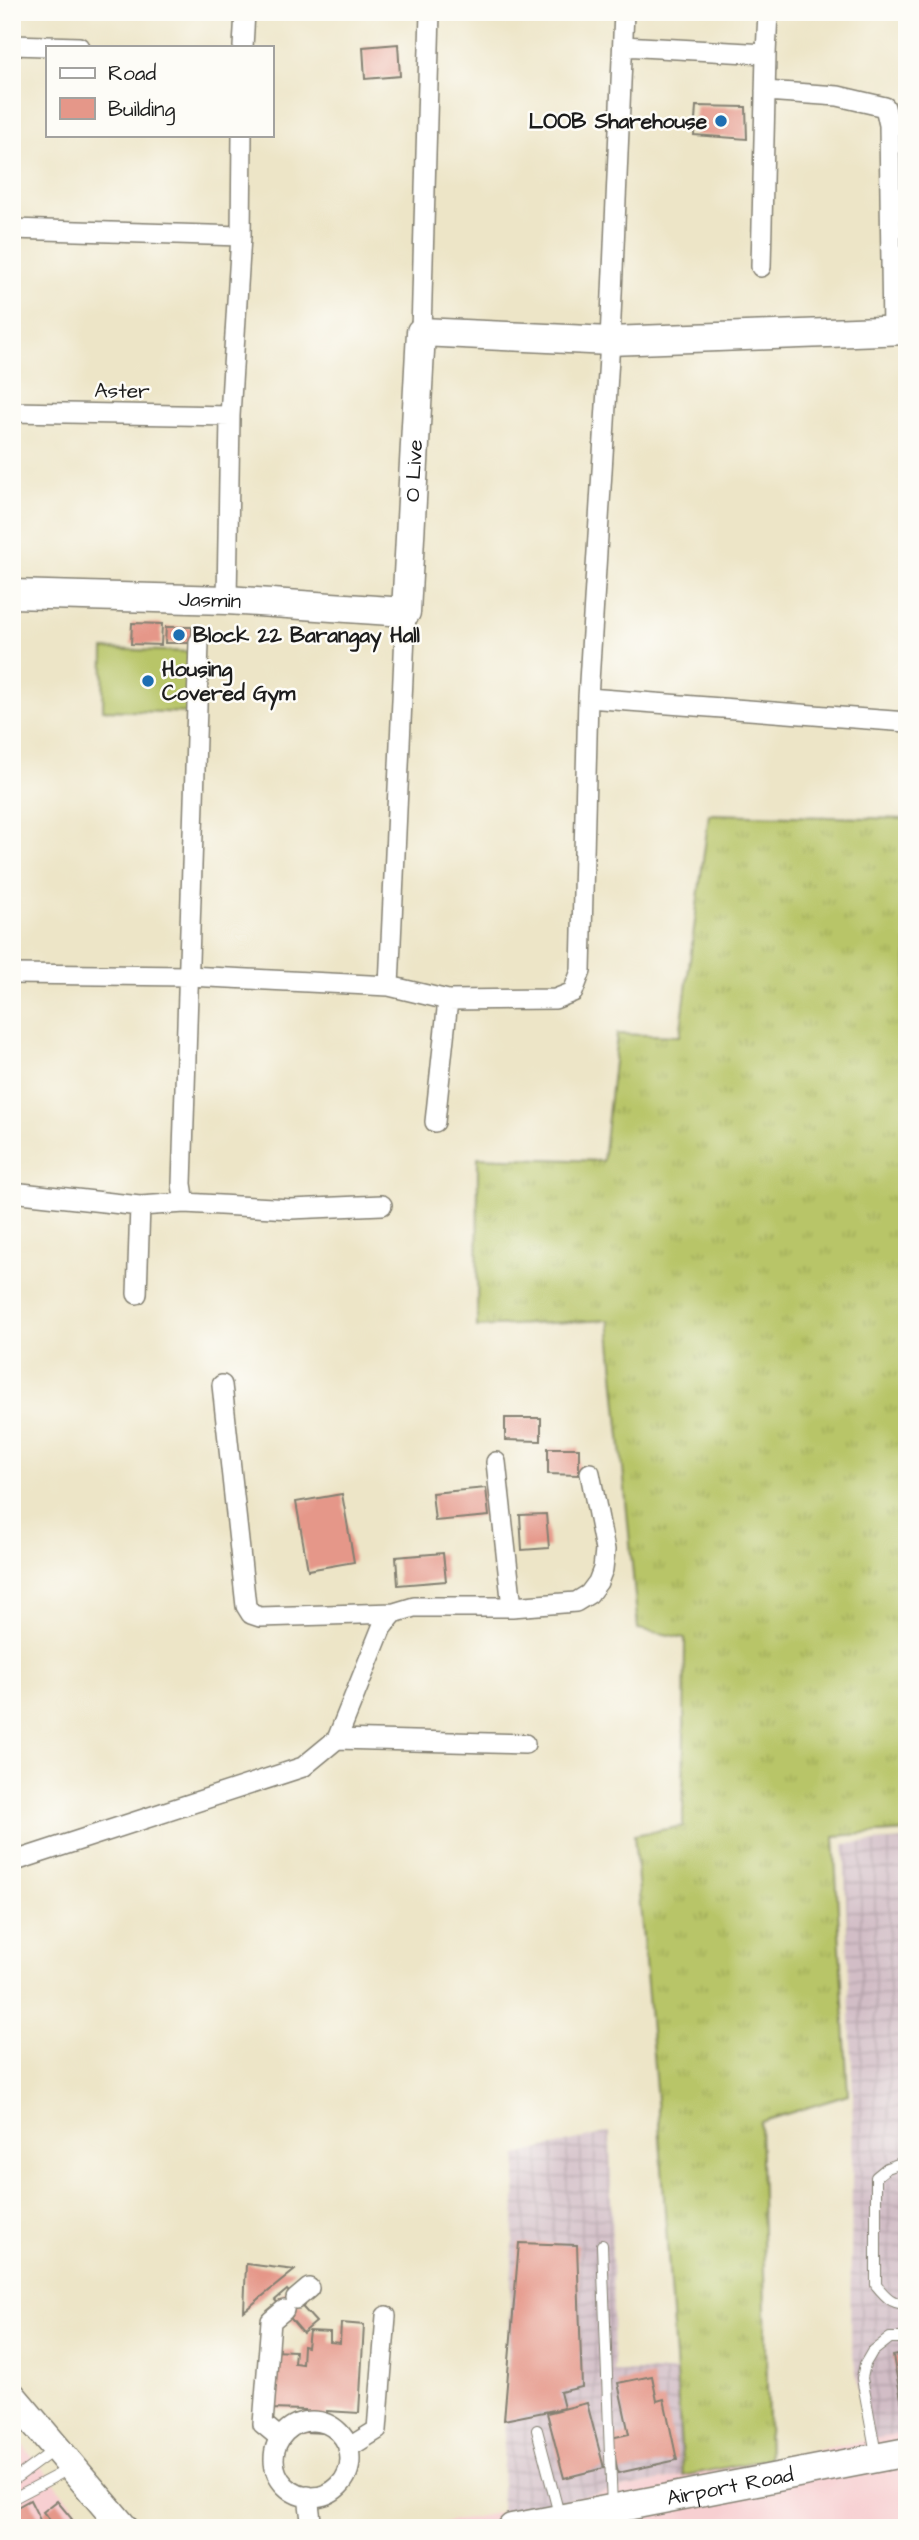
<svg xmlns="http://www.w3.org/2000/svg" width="919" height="2540" font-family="'Architects Daughter',sans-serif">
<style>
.built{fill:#f7cfd1}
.industrial{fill:url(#industrial-grid)}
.grass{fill:url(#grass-tufts);stroke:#6a7042;stroke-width:2}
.park{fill:#b8c567;stroke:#6a7042;stroke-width:2}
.building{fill:#e59789}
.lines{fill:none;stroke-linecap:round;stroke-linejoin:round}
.lane-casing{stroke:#848072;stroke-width:12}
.street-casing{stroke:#848072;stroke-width:22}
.secondary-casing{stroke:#848072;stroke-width:31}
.lane{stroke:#fff;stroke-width:10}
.street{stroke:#fff;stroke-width:19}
.secondary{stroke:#fff;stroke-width:28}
.poi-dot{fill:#1f6fb2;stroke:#fdfcf7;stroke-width:2.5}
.labels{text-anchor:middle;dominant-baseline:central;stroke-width:5;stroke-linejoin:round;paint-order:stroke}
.poi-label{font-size:21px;font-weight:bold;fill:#1c1c1c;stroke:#fdfcf7;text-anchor:start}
.street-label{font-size:21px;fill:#1c1c1c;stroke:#fdfcf7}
</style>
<defs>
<pattern id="industrial-grid" width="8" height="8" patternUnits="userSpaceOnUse" patternTransform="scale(1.75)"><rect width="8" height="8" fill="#d2bdc6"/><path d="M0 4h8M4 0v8" fill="none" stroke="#b4a2aa"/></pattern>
<pattern id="grass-tufts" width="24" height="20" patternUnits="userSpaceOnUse" patternTransform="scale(1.75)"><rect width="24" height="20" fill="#b8c567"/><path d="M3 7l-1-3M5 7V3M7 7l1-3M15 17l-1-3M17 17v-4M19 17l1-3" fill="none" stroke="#9ea959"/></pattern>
</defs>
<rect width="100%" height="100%" fill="#fdfcf7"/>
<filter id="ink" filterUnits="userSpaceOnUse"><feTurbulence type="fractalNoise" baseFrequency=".0143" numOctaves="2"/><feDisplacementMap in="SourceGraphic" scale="14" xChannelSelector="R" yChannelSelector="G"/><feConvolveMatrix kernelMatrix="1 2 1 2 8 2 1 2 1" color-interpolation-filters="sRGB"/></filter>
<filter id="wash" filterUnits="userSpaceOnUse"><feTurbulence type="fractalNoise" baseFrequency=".00686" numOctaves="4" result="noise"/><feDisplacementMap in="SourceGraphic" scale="28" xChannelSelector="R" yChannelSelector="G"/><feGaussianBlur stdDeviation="1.57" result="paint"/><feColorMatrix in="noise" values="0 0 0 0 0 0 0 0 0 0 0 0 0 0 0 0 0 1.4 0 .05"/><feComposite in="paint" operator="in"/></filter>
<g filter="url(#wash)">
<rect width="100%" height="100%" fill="#ede5c7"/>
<path class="built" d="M907,2325V2528H420L867,2440L850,2335Z
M12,2433L47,2473L92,2528H12Z"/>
<path class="industrial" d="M907,1840V2433L867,2440L850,2335L853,2096L844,1844Z
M610,2132L614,2371H676L683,2476L501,2512L517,2155Z"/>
<path class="grass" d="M709,814L907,819V1831L834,1836L848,2095L760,2122L769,2459L683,2476L659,2124L634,1835L683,1826L685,1638L638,1629L609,1320L477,1327L478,1157L603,1161L617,1034L680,1036Z"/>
<path class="park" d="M104,649L193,652L191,713L103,710Z"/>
<g id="blocks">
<path class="building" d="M398,44L400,76L365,79L363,47Z
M696,106L746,107L747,139L694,135Z
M132,623L162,624L161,645L131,644Z
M166,627H192V643H165Z
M505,1418H541V1441L505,1440Z
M548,1448H579V1475L548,1474Z
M486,1488L489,1516L435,1521L432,1493Z
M342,1494L354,1562L308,1570L296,1502Z
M546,1514L549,1548L522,1550L520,1515Z
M443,1553L446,1581L398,1585L396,1557Z
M519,2243L577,2245L582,2387L560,2392L564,2408L504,2420Z
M246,2264L295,2270L244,2311Z
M287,2290L316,2322L303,2333L275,2300Z
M341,2323L364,2325L359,2413L327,2411L325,2433L305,2432V2410L269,2409L273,2350L295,2351L294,2363L302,2364L303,2346L307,2347L309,2331L330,2332V2342L340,2343Z
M907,2353V2414L904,2415L893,2356Z
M652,2376L657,2401L664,2399L677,2460L618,2473L611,2438L629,2434L618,2383Z
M587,2403L604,2468L564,2478L547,2413Z
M30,2500L41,2522L31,2528H12V2510Z
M57,2501L72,2519L61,2528H56L43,2512Z"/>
</g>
</g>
<g filter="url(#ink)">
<use href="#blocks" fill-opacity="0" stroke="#848072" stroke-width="2"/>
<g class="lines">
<defs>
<path id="lane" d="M907,2161L887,2168L876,2177V2285C885,2296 892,2305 907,2303
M602,2245L612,2507
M537,2430L560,2518
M876,2454L862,2378L865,2364L872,2352L890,2338H907
M12,2481L54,2450
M12,2499L69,2469"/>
<path id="street" d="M12,45L79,47
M623,46L766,54L761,267
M243,47L245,12
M766,54L768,12
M765,91L838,96L885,107L889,125L892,331
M12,229L241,236
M421,332L430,12
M12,412L230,416
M227,600L230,416L241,236L242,135
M588,698L907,722
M12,974L188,976L389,986L448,1000L555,999L573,992L581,971L588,698L610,341L624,12
M389,986L406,612
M435,1122L448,1000
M12,1192L140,1206L185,1203L182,1184L199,642
M185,1203L291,1209L382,1205
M137,1294L140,1206
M222,1385L246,1606L251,1614L260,1617L394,1613
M496,1462L512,1607
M337,1739L525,1744
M12,1862L303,1767L337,1739L382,1627L394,1613L414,1607H512L576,1602L589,1594L598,1582L603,1569L605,1550L590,1473
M296,2299L309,2288
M274 2459a38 38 0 1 1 76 0a38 38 0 1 1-76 0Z
M280,2438L263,2424L271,2321L284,2310
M348,2448L377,2430L386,2316
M308,2496L312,2528"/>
<g id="secondary">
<path id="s1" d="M12,594L227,600L406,612L421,332L610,341L907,330"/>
<path d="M12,2396L124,2528"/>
<path id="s2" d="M512,2528L907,2452"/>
</g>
</defs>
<use href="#lane" class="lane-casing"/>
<use href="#street" class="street-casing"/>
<use href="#secondary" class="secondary-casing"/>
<use href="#lane" class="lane"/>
<use href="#street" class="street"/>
<use href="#secondary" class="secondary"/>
</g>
</g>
<g class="poi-dot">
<circle cx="721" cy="121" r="7"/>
<circle cx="179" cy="635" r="7"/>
<circle cx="148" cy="681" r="7"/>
</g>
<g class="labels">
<g class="poi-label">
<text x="707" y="121" text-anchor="end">LOOB Sharehouse</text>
<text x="193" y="635">Block 22 Barangay Hall</text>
<text x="162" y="669">Housing<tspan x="162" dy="24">Covered Gym</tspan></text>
</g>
<g class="street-label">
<text transform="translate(122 391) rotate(1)">Aster</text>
<text stroke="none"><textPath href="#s1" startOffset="536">O Live</textPath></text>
<text stroke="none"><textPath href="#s1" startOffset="198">Jasmin</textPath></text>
<text stroke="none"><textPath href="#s2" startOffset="222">Airport Road</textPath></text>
</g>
</g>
<rect width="919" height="2540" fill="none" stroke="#fdfcf7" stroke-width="42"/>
<rect x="46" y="46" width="228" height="91" fill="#fdfcf7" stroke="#a3a29f" stroke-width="2"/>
<rect x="60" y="68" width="35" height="10" fill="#ffffff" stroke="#a3a29f" stroke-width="2"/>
<text x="108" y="80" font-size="21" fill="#1c1c1c">Road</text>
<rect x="60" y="98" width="35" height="21" fill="#e59789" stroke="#a3a29f" stroke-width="2"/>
<text x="108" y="116" font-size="21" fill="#1c1c1c">Building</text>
</svg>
